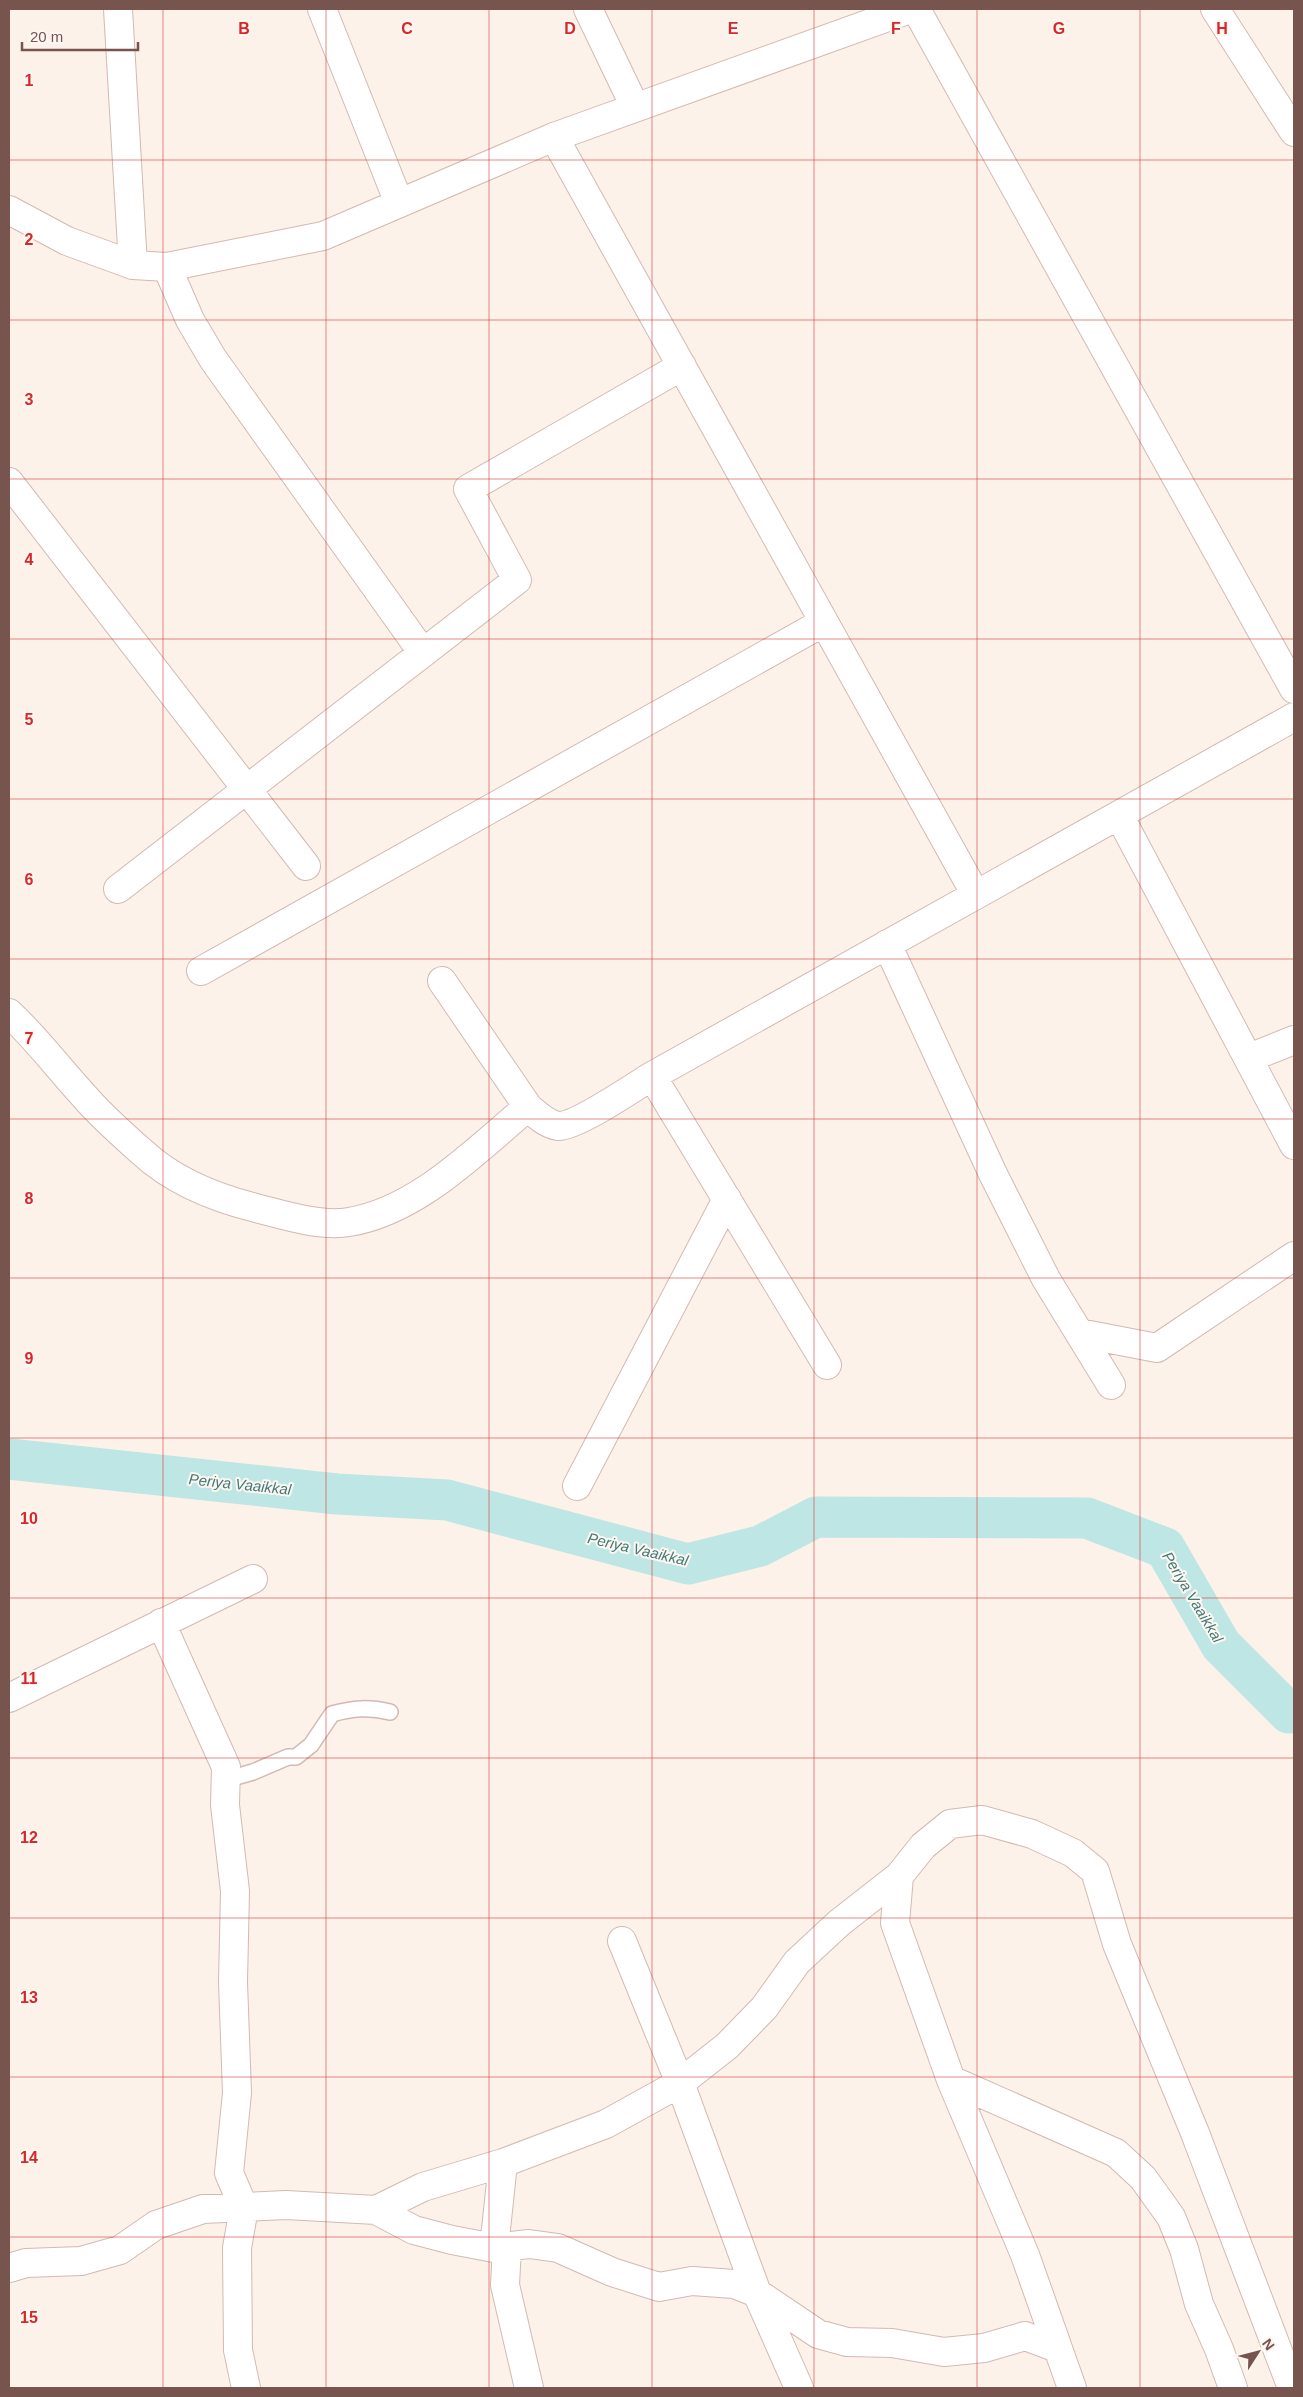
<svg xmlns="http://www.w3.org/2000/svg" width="1303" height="2397" font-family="Arial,sans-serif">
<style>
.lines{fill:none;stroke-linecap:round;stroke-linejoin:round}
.canal{stroke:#bee6e4;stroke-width:41}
.lane-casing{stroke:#d1bab2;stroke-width:18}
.street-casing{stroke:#d1bab2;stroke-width:30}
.secondary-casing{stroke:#d4b9af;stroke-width:30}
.lane{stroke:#fff;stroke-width:15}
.street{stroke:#fff;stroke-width:28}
.secondary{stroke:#fff;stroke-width:28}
.grid{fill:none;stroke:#d62828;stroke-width:1;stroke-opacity:0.55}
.labels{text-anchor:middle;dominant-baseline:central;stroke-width:4;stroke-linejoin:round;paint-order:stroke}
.water-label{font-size:15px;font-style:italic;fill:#417b79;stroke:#fef6f1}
.grid-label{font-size:16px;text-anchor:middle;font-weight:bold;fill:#d62828;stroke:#fef6f1;stroke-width:4;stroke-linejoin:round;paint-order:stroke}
</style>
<rect width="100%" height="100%" fill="#fcf2ea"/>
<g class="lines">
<path class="canal" d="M9,1459L337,1494L447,1500L688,1564L760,1546L816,1517L1087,1518L1165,1548L1221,1645L1289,1713L1294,1710"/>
<defs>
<path id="lane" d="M225,1780L253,1772L288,1757H296L311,1745L332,1714C353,1708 369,1707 390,1712"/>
<path id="street" d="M118,9L133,265
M322,9L399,203
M588,9L635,107
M916,9L1294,689
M1215,9L1294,132
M554,137L976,895
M167,267L190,320L213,359L423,653
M9,482L306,866
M1119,815L1294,1145
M118,889L517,580L468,489L682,366
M887,944L993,1174L1046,1279L1111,1385
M201,971L824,622
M442,981L528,1107C537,1115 546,1124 558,1126C576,1127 634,1087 652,1076L1294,717
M9,1013C37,1039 59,1069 85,1097C102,1117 123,1135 142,1152C173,1181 216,1198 256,1208C283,1215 321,1227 349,1222C418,1211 476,1150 528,1107
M1249,1058L1294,1040
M652,1076L827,1365
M1079,1333L1157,1348L1294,1256
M577,1486L727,1199
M161,1623L226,1767L225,1805L235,1891L233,1982L237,2093L229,2173L244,2208L237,2248L238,2350L246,2388
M9,1698L253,1579
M622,1941L680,2083L757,2293L799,2388
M951,2080L1116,2153L1143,2178L1171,2217L1184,2249L1199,2304L1219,2349L1233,2388
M376,2210L423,2187L503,2163L606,2124L680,2083L727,2046L764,2008L797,1962L839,1923L899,1876
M507,2247L505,2285L529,2388
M494,2248L503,2163
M9,2268L26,2263L81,2261L120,2250L156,2225L203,2209L286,2205L376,2210L414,2230L452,2240L494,2248L529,2244L558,2248L612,2272L659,2287L692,2281L734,2284L757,2293L818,2334L847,2342L892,2343L944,2352L984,2348L1025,2336L1057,2348
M1072,2388L1025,2255L951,2080L895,1923L899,1876L923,1846L950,1824L982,1820L1032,1834L1073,1853L1095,1871L1117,1944L1195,2133L1292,2388"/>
<path id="secondary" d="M9,210L67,241L133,265L167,267L323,236L554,137L910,9"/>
</defs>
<use href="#lane" class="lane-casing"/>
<use href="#street" class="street-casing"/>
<use href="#secondary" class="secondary-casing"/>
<use href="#lane" class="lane"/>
<use href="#street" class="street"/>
<use href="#secondary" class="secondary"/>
</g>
<path class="grid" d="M163,9V2388M326,9V2388M489,9V2388M652,9V2388M814,9V2388M977,9V2388M1140,9V2388M9,160H1294M9,320H1294M9,479H1294M9,639H1294M9,799H1294M9,959H1294M9,1119H1294M9,1278H1294M9,1438H1294M9,1598H1294M9,1758H1294M9,1918H1294M9,2077H1294M9,2237H1294"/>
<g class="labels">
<g class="water-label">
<text transform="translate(240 1484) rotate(6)">Periya Vaaikkal</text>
<text transform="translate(638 1549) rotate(13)">Periya Vaaikkal</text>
<text transform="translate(1193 1597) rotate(59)">Periya Vaaikkal</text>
</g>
</g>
<g class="grid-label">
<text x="244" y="34">B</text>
<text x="407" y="34">C</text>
<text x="570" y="34">D</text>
<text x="733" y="34">E</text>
<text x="896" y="34">F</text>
<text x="1059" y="34">G</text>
<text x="1222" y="34">H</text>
<text x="29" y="86">1</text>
<text x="29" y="245">2</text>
<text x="29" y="405">3</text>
<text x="29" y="565">4</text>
<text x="29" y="725">5</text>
<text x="29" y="885">6</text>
<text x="29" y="1044">7</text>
<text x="29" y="1204">8</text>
<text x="29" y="1364">9</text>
<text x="29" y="1524">10</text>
<text x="29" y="1684">11</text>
<text x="29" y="1843">12</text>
<text x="29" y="2003">13</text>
<text x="29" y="2163">14</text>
<text x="29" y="2323">15</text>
</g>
<rect width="1303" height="2397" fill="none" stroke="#77544d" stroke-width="20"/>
<g transform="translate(1258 2352) rotate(54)" stroke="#fef6f1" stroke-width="4" paint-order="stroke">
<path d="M0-4L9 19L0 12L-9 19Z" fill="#77544d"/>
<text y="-8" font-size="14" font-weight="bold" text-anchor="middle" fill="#77544d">N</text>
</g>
<path d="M22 42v8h116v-8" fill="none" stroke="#77544d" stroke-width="2.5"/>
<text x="30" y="42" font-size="15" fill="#77544d" stroke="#fef6f1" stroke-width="4" paint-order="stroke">20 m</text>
</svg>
